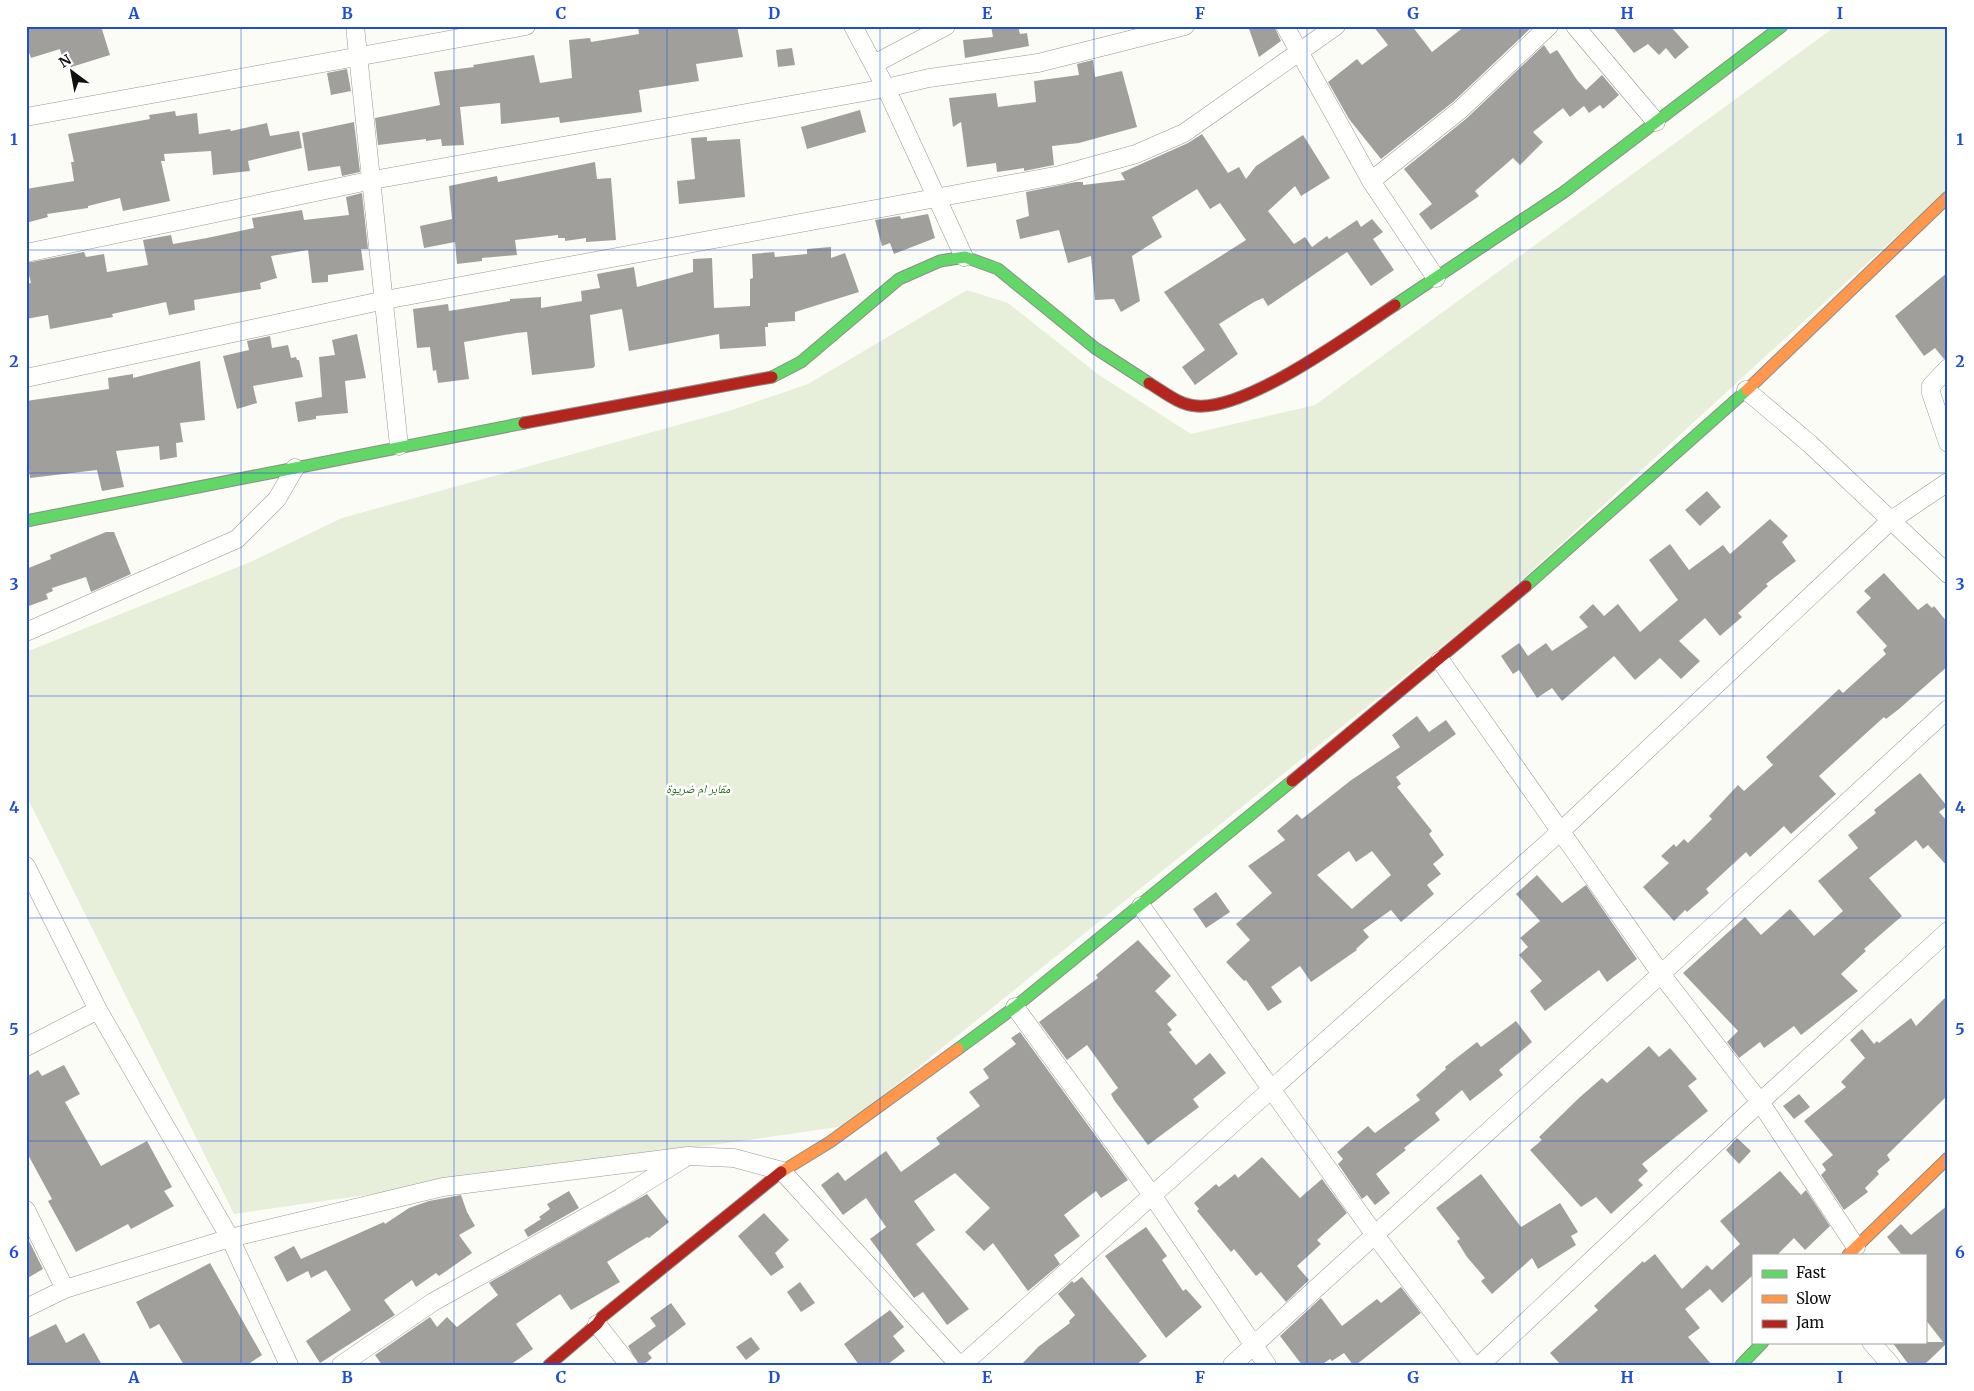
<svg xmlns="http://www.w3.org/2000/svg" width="1974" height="1391" font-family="Merriweather,'Noto Naskh Arabic',serif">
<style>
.cemetery{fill:#e7efda}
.building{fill:#a09f9c;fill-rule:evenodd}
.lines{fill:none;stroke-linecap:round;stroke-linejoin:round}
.street-casing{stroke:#969694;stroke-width:19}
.fast-casing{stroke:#8d8d8b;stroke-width:13}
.slow-casing{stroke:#8d8d8b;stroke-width:13}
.jam-casing{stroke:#8d8d8b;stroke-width:13}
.street{stroke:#fffffe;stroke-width:18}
.fast{stroke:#63d668;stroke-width:11}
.slow{stroke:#ff974d;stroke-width:11}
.jam{stroke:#b3261e;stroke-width:11}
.grid{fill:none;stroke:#1d4ed8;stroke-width:1;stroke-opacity:0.55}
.labels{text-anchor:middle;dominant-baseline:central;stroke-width:5;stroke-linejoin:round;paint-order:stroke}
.park-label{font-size:12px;font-style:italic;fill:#276d1b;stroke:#fff}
.neatline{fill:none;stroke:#1d4ed8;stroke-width:2}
.grid-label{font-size:16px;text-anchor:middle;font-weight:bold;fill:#1d4ed8}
</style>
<rect width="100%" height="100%" fill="#fcfcf7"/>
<path class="cemetery" d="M1836,26H1948V189L1502,598L845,1126L234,1214L26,795V652L248,563L342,518L732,410L808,384L967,290L1008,303L1099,375L1191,434L1315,405Z"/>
<path class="building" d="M26,26H101L110,55L65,69L60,49L31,58L26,44Z
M638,26H737L743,57L696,64L699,81L639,90L642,112L560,123L559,117L501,124L500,103L460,107L464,145L442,146L441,139L426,141V139L378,145L375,118L440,105L434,72L474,67L473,65L534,55L540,83L572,78L569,40L590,38L591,42L639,34Z
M991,26H1018L1020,34L1027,33L1029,46L965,58L963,40L993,37Z
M1248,26H1274L1281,41L1259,57Z
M1373,26H1412L1432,52L1465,26H1533L1453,102L1381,159L1349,119L1328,82L1357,59L1362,65L1388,45Z
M1612,26H1674L1672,28L1689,47L1675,59L1666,48L1659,55L1648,44L1634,53Z
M1544,45L1550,54L1557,50L1577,80L1586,90L1602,75L1619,95L1603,109L1600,105L1589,113L1584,106L1570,117L1563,108L1533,132L1543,142L1520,165L1513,158L1475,191L1479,196L1431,230L1419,214L1432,204L1404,169L1467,118Z
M792,48L795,65L778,67L776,50Z
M1093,60L1095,77L1122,71L1137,127L1079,143L1052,146L1054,165L1024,171V168L997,172L996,163L967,167L961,122L953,127L949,98L996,93L998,107L1036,102L1034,81L1079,75L1077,64Z
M347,69L351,91L331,95L327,73Z
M860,110L866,132L807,149L801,127Z
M175,111L176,116L197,113L199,134L230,129L231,131L267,123L270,136L299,131L302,148L248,161L250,171L213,175L211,151L164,154L165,161H161L170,201L123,211L120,198L88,206V208L47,214L48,217L26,223V189L74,181L71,162H74L68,134L150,119L149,115Z
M354,122L360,172L342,176L340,166L308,171L302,133Z
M1202,134L1228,173L1239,167L1246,179L1256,166L1303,135L1330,178L1301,196L1295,186L1268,211L1294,244L1305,237L1312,247L1327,236L1329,239L1357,220L1361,227L1372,219L1383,232L1373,239L1394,270L1371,286L1347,252L1268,306L1263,298L1254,302L1219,324L1238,354L1195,385L1182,367L1205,350L1164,292L1246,240L1220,203L1210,209L1197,189L1152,217L1162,237L1132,256L1140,301L1121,312L1114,299L1095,300L1091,256L1068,263L1059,230L1020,239L1016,220L1029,216L1026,192L1076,182H1083V185L1125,180L1121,173L1188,143Z
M707,137V141L740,139L745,197L679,204L677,181L695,179L691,138Z
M595,162L597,179L611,178L616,240L586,242V238L565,241V238H558V235L515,240L517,255L482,258V261L457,264L455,242L424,248L420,226L452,219L449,186L497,176L498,182Z
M362,193L368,249H361L364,270L328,275V282L312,283L308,250L271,256L277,278L260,283L261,289L194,300L195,310L169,315L166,302L112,314L113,317L50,329L48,315L26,319V284L31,283L26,263L84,252L86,257L104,254L107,272L148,265L143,240L171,235L173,244L207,238L254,228L252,218L302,210L304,220L349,215L346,197Z
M928,214L935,238L894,254L890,243L882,246L875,220L900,216L901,219Z
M831,247V258L845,253L859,292L795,312V321L768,323V327H765L766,346L720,349L719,334L629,351L622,309L590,315L595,366L593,368L532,375L527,332L516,333L464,342L469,379L438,383L436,370L433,371L430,347L417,348L413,309L448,304L449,311L510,301V299L541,297V308L582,301L581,291L600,288L597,274L634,267L637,287L693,272V259L712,258L714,308L750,306V279L753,278L752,254L774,252L775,257L807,254V249Z
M1948,272V358L1944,359L1935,348L1924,356L1895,316Z
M357,334L366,378L345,381L348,413L316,416V419L298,422L295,402L322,397L319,357L335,355L332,340Z
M270,336L272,348L288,345L291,358L296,357L297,360H299L303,377L253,386L257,403L237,409L223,356L249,350L247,341Z
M200,361L205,420L180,423L183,442L176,443L177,457L160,460L159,446L116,451L124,487L102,491L97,470L30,478L26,445V401L109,389L108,378L133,374V378Z
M1707,491L1721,507L1700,526L1685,510Z
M1770,519L1788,536L1782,542L1796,561L1766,584L1768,586L1738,613L1742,617L1720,636L1705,618L1679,641L1700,661L1681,679L1660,658L1635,680L1614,656L1562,701L1552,688L1537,698L1519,670L1513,674L1501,656L1519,643L1528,656L1546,643L1552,651L1588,627L1579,617L1593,604L1604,616L1618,604L1640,632L1678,600L1649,560L1670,544L1689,570L1723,545L1730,554Z
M106,532H114L131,574L91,592L86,577L52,588L53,591L46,594L48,599L26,607V569L51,559L50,555Z
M1884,573L1918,610L1927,603L1932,608L1934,606L1948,623V666L1899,709L1886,719L1884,717L1819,776L1836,794L1791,834L1784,826L1750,857L1746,852L1706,889L1709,893L1687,912L1685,910L1674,921L1643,887L1669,863L1661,856L1674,844L1676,847L1684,839L1688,843L1712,819L1709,816L1738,785L1744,791L1773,765L1766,757L1839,689L1843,693L1886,654L1883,650L1887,646L1856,612L1871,598L1864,591Z
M1417,716L1429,732L1446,720L1456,734L1396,777L1401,784L1397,787L1432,831L1429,834L1444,855L1433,864L1441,874L1427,885L1434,894L1401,922L1391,910L1363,930L1369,937L1356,949L1357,950L1311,982L1300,966L1271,987L1282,1002L1268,1011L1246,980L1244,981L1226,962L1250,940L1236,924L1272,893L1248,866L1285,840L1277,831L1297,814L1302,819L1350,781L1400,747L1392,735ZM1349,851L1356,862L1372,851L1391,875L1352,909L1317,875Z
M1920,773L1947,806L1939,812L1948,822V867L1928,845L1923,849L1916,840L1869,878L1902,916L1864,949L1866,951L1841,974L1858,991L1801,1035L1794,1026L1764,1048L1760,1042L1739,1058L1727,1042L1738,1031L1683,973L1745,917L1761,935L1790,909L1814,936L1843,911L1818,881L1858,848L1848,835L1876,813L1874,810Z
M1537,875L1562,903L1586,885L1637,959L1607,982L1599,970L1545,1011L1530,991L1542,981L1519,955L1528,947L1520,938L1540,921L1516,894Z
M1216,892L1230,912L1206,928L1193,909Z
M1138,940L1171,976L1155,991L1177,1015L1167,1024L1172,1030L1169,1032L1196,1065L1210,1053L1226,1073L1193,1099L1199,1107L1148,1145L1114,1100L1111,1094L1118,1088L1087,1045L1067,1060L1039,1022L1098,978L1096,975Z
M1948,995V1095L1887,1155L1890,1160L1877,1171L1879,1174L1865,1188L1868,1192L1844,1210L1821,1175L1826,1170L1822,1164L1833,1155L1804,1121L1846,1087L1841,1082L1865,1058L1850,1040L1862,1029L1874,1044L1877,1041L1879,1043L1911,1018L1916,1026Z
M1516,1021L1532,1042L1499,1070L1503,1075L1470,1101L1462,1090L1435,1113L1440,1120L1404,1148L1406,1150L1376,1174L1390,1193L1375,1205L1367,1195L1362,1199L1338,1164L1343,1159L1337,1152L1368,1126L1375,1133L1420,1100L1416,1095L1446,1069L1445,1067L1477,1042L1481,1047Z
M1020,1032L1128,1180L1101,1198L1096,1191L1064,1215L1080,1236L1054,1255L1060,1264L1028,1291L993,1243L984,1251L965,1232L990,1208L955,1173L914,1201L935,1230L916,1244L969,1309L947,1325L923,1292L914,1298L870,1239L886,1227L866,1198L843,1215L821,1185L838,1172L845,1181L886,1151L901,1172L940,1144L936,1138L980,1106L969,1092L989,1078L983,1069L1016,1044L1011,1038Z
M1649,1046L1659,1057L1670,1048L1697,1079L1688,1086L1708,1111L1642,1164L1648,1171L1638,1180L1643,1185L1611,1214L1596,1197L1581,1207L1530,1150L1542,1140L1539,1137L1580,1097L1602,1078L1607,1083Z
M64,1065L80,1094L65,1102L101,1166L147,1141L172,1187L164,1191L174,1206L131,1229L128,1224L76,1252L48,1201L52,1199L26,1151V1077L38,1070L42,1076Z
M1799,1094L1810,1107L1794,1119L1783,1106Z
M1737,1138L1751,1151L1739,1164L1726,1150Z
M1262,1157L1300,1198L1322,1179L1347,1213L1317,1240L1321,1244L1297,1266L1309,1280L1286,1302L1261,1272L1256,1276L1234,1249L1231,1252L1197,1211L1199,1209L1194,1203L1216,1184L1219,1187L1235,1174L1238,1178Z
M1780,1171L1801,1195L1806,1190L1830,1226L1805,1250L1794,1238L1777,1255H1753V1275L1722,1303L1710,1289L1685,1309L1700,1328L1688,1337L1712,1365H1561L1550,1353L1598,1310L1594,1306L1643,1261L1644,1263L1655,1254L1682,1289L1707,1265L1712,1270L1740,1244L1720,1221Z
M1481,1174L1521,1227L1560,1203L1578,1232L1571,1236L1576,1245L1538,1269L1532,1258L1492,1294L1481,1281L1485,1278L1467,1257L1457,1241L1460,1239L1436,1208Z
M569,1191L579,1208L528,1237L524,1230L541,1219L539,1217L550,1209L547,1204Z
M647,1194L669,1222L649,1238L647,1237L607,1262L620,1282L571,1310L560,1294L516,1324L533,1349L510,1365H382L375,1355L430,1317L437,1327L447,1317L457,1327L498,1295L489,1283L492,1281Z
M461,1195L467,1212L475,1226L459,1235L472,1253L439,1276L436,1273L416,1287L412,1280L384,1300L395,1315L320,1363L306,1341L351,1310L326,1270L311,1278L308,1271L287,1282L274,1257L294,1246L301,1259L384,1222L385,1224L409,1208L429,1201Z
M1948,1205V1348L1945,1345L1924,1365H1909L1892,1342H1943L1925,1319V1255H1902L1887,1237L1901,1224L1911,1235Z
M764,1213L789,1240L775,1253L784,1267L771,1276L738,1236Z
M1146,1227L1167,1256L1162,1260L1183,1291L1186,1289L1202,1307L1166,1338L1105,1256Z
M26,1235L43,1269L26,1279Z
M210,1263L262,1355L247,1365H184L159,1324L150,1329L136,1302Z
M1082,1277L1147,1356L1136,1365H1021L1038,1347L1070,1323L1069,1321L1075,1315L1058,1294L1072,1281L1074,1283Z
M800,1282L815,1303L801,1312L787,1292Z
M1401,1287L1421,1313L1356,1365H1353L1344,1353L1332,1361L1330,1359L1321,1365H1302L1280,1336L1321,1298L1342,1326L1377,1299L1381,1303Z
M671,1303L686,1324L648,1353L652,1358L643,1365H639L628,1346L656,1326L650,1318Z
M890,1310L904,1327L893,1336L905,1351L887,1365H859L844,1344Z
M56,1324L66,1343L84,1333L102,1365H26V1339Z
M751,1337L760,1349L746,1360L736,1347Z"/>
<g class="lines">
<defs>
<path id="street" d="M355,26L399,446
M853,26L886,88L964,257
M1285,26L1371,181L1436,278
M1575,26L1656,122
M874,64L946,26
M26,117L526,26
M1371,181L1460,110L1549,26
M26,253L373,180L886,88L929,78L1038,63L1185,26
M1948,368L1931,386V393L1948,443
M26,378L385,300L1060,175L1136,154L1184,133L1336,26
M1746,390L1810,444L1948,574
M26,632L237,539L277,499L295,468
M1440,660L1661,974L1760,1102L1856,1247
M26,866L98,1010L230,1238L289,1365
M1141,906L1375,1235L1473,1365
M1015,1007L1152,1195L1267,1365
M26,1047L98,1010
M26,1210L65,1289
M26,1308L65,1289L230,1238L443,1187L688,1156L734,1158L782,1171L959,1365
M597,1324L629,1365
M1871,1342L1891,1365
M341,1365L433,1302L620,1198L683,1159
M962,1365L1561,831L1890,521L1948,482
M1232,1365L1661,974L1948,709
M1480,1365L1760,1102L1948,931"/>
<path id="fast" d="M1395,305L1564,192L1782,26
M772,377L801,362L899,279L940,261L965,257L998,269L1095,348L1149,383
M26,521L524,423
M1526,586L1747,390
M958,1049L1015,1007L1292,781
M1741,1365L1763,1342"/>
<path id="slow" d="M1747,390L1948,197
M781,1172L830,1142L958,1049
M1848,1255L1948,1158"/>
<path id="jam" d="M1149,383C1164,392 1179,405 1197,406C1248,410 1351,334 1395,305
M524,423L772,377
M1292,781L1526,586
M549,1365L597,1324L602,1317L781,1172"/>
</defs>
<use href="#street" class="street-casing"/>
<use href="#fast" class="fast-casing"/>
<use href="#slow" class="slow-casing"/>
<use href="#jam" class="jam-casing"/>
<use href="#street" class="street"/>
<use href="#fast" class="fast"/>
<use href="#slow" class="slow"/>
<use href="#jam" class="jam"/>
</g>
<path class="grid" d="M241,26V1365M454,26V1365M667,26V1365M880,26V1365M1094,26V1365M1307,26V1365M1520,26V1365M1733,26V1365M26,250H1948M26,473H1948M26,696H1948M26,918H1948M26,1141H1948"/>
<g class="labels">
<g class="park-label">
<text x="698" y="788">مقابر ام ضريوة</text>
</g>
</g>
<rect width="1974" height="1391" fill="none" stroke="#ffffff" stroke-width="55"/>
<rect x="1752" y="1254" width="175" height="90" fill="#ffffff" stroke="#9f9f9f"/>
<rect x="1762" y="1270" width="25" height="8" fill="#63d668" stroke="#9f9f9f"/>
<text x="1796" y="1278" font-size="15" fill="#101010">Fast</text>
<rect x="1762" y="1295" width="25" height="8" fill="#ff974d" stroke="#9f9f9f"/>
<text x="1796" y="1304" font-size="15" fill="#101010">Slow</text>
<rect x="1762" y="1320" width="25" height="8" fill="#b3261e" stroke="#9f9f9f"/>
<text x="1796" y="1328" font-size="15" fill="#101010">Jam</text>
<g transform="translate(72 72) rotate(328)" stroke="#ffffff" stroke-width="4" paint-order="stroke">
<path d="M0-4L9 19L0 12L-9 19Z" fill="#101010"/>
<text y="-8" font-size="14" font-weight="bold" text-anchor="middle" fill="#101010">N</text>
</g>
<rect x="28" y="28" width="1918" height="1336" class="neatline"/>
<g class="grid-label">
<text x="134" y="19">A</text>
<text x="347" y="19">B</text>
<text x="561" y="19">C</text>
<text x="774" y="19">D</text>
<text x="987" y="19">E</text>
<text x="1200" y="19">F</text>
<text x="1413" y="19">G</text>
<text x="1627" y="19">H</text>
<text x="1840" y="19">I</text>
<text x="14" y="145">1</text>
<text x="1960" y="145">1</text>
<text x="14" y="367">2</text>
<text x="1960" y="367">2</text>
<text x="14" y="590">3</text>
<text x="1960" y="590">3</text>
<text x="14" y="813">4</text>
<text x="1960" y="813">4</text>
<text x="14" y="1035">5</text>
<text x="1960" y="1035">5</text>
<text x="14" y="1258">6</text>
<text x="1960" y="1258">6</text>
<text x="134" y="1383">A</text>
<text x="347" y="1383">B</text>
<text x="561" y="1383">C</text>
<text x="774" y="1383">D</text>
<text x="987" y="1383">E</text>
<text x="1200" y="1383">F</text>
<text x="1413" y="1383">G</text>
<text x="1627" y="1383">H</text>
<text x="1840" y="1383">I</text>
</g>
</svg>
